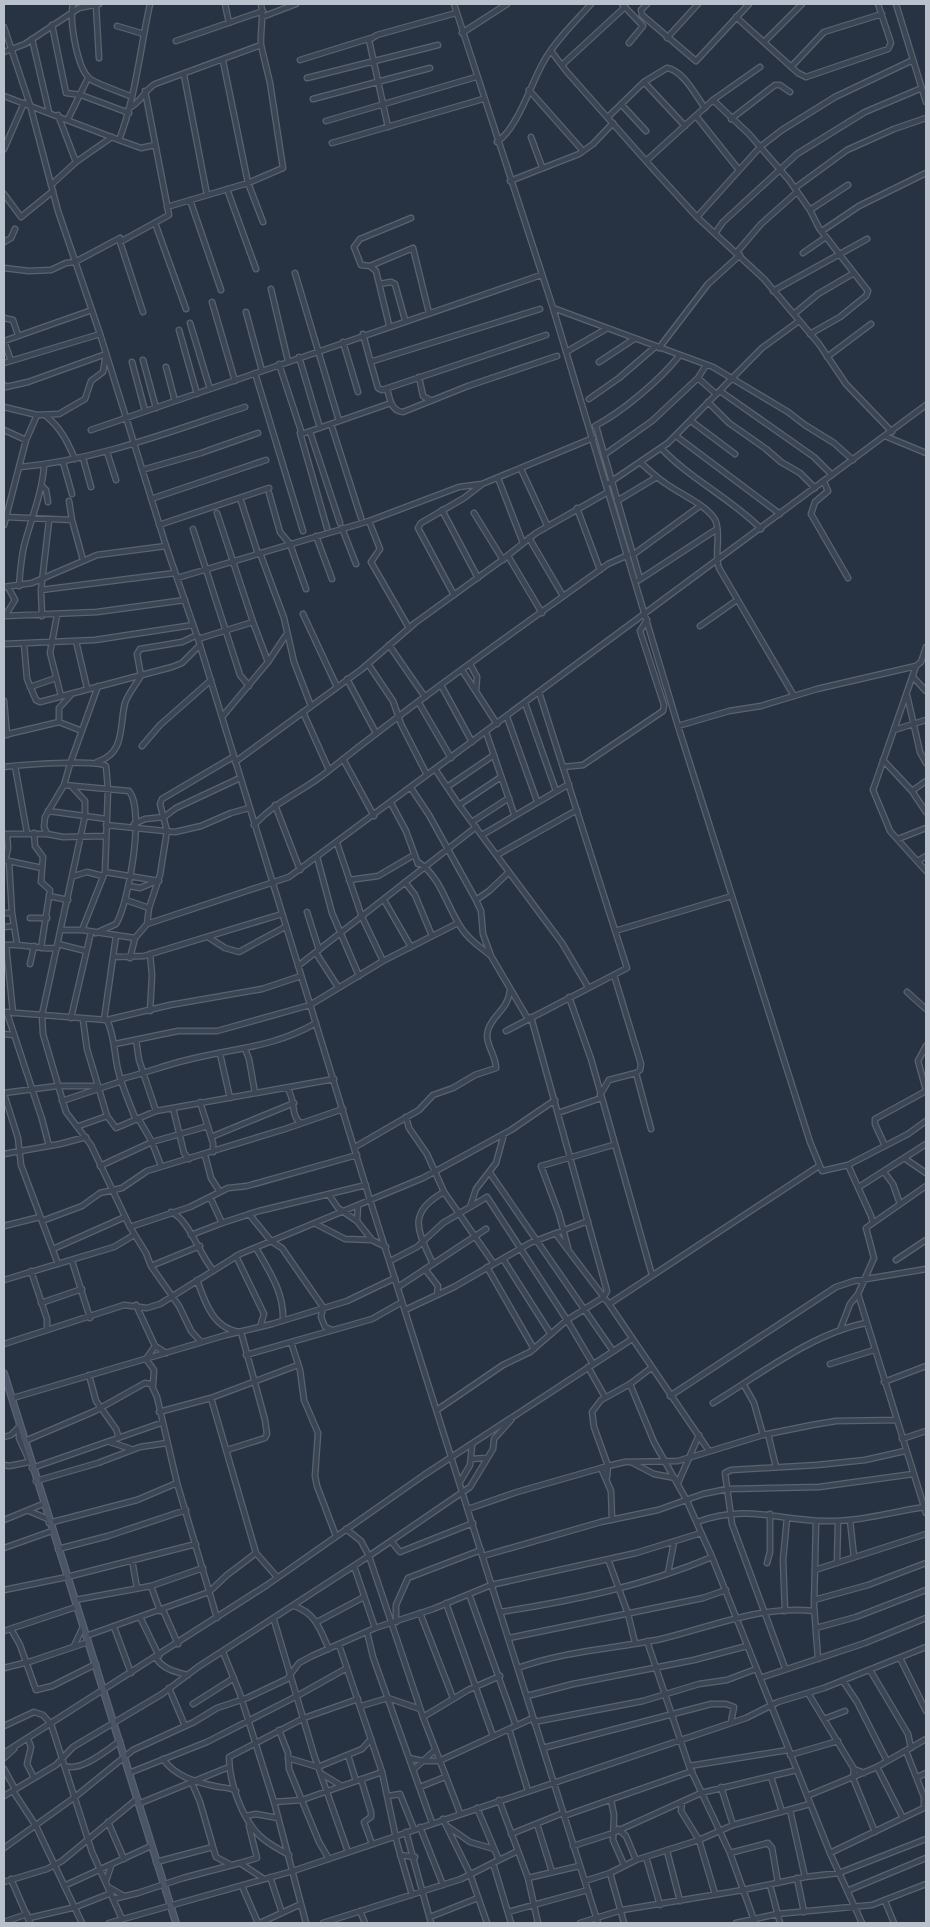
<svg xmlns="http://www.w3.org/2000/svg" width="930" height="1927" font-family="'Archivo Narrow',sans-serif">
<style>
.lines{fill:none;stroke-linecap:round;stroke-linejoin:round}
.street-casing{stroke:#5a6370;stroke-width:7}
.secondary-casing{stroke:#5a6370;stroke-width:8}
.street{stroke:#3c4553;stroke-width:4.5}
.secondary{stroke:#4a5466;stroke-width:5.5}
</style>
<rect width="100%" height="100%" fill="#273343"/>
<g class="lines">
<defs>
<path id="street" d="M73,4C69,20 77,67 89,78C93,83 124,93 132,97
M225,4L229,23
M454,4L553,308L678,726L810,1142L822,1171L848,1165L871,1216L873,1223L866,1228L874,1258L858,1294L926,1513
M622,4L643,26L629,43
M647,4L641,10L642,15L696,61L749,4
M896,4L926,102
M96,5L99,58
M262,17L296,4
M736,17L798,73L806,77L888,49L891,43L878,4
M52,25L66,93L81,95L129,113
M117,26L144,34
M4,27L30,105L58,211L100,334L166,546L198,639L370,1200L598,1923
M462,33L507,4
M667,38L698,4
M32,39L49,112
M176,41L263,11
M764,42L802,4
M551,51L567,72L654,170L697,217L764,279L819,344L846,384L892,432
M4,52L25,44L79,8L99,4
M300,60L371,38
M223,61L248,183L263,222
M562,65L625,7
M791,67L824,32L882,14
M184,75L207,195
M307,78L438,45
M644,82L685,126
M529,90L583,151
M4,96L119,140C136,96 140,49 150,4
M313,99L430,68
M713,100L749,134L789,180L810,210L819,228L868,291L866,296L840,317L810,334
M621,104L646,131
M129,108C142,102 143,91 155,84L261,45C260,31 264,17 261,4
M58,115L76,162
M696,116L739,170
M608,117L644,82L667,68C683,70 696,96 705,108
M68,119L88,78
M731,119L775,85H780L790,92
M326,121L476,77
M388,127L369,40L377,35L456,13
M531,137L542,167
M119,140L141,148L155,145
M497,142C518,128 531,83 544,61C556,40 575,22 591,4
M332,143L483,99
M4,149L24,103
M646,161L713,100L760,67
M510,181L579,154L593,144L613,123
M51,185L76,162L112,137
M795,188L847,150L894,129L926,118
M227,189L256,269
M4,194L21,217L53,191
M190,200L221,290
M167,207L248,183L283,168L270,83L261,45
M810,210L848,185
M697,217L760,147L782,130L835,97L913,60
M155,223L186,309
M822,231L859,206L926,173
M716,232L723,222L797,154L865,112L922,88
M4,242L11,238L15,229
M737,252L761,224L797,192
M803,253L826,237
M370,266L413,248L429,313
M4,268L29,271L51,270L66,263L75,262L120,238
M295,273L339,421
M379,284L391,282L395,284L405,320
M271,289L288,361
M773,291L867,239
M212,302L235,381
M553,308L713,367L788,412L805,425L834,443L853,460
M143,312L120,242L169,215L145,91
M246,312L262,371
M794,314L818,294L854,273
M4,318L13,320L18,335
M190,323L210,389
M389,325L376,271L370,266L361,265L354,247L360,239L411,218
M179,330L197,394
M363,334L370,360L373,361L540,309
M4,341L92,310
M4,341L11,361
M343,342L358,392
M659,348L708,284L740,255
M566,352L606,329
M299,357L320,428
M827,357L871,324
M143,360L156,408
M370,360L378,388L382,390L546,335
M132,362L145,411
M599,362L634,339
M4,363L100,334
M279,364L302,434L391,403
M166,367L175,401
M255,373L303,531
M419,377L423,396L430,400
M698,378L716,394
M4,385L6,387L28,382L106,354L103,372L91,381L85,399L59,414L37,415L26,440L4,525
M387,389C390,399 391,411 403,412L468,386L557,356
M720,391L814,457L832,475
M589,399L619,378L655,347
M708,402L729,423L766,449L781,462L800,473L815,488
M4,407L37,415
M45,415C61,428 67,441 75,459
M691,421L735,454
M331,424L361,518
M595,426C622,412 660,380 679,356
M596,426L640,579
M4,430L26,440
M91,430L541,275
M310,432L340,523
M300,433L327,528
M676,436L780,514
M885,436L926,453
M661,448C691,480 731,498 761,529
M107,452L116,480
M604,455L652,421L698,378L706,365
M83,458L91,487
M63,462L72,494
M641,463C649,470 656,477 665,483C678,493 711,507 716,522C721,537 714,555 719,568L794,696
M20,467C98,460 171,431 245,407
M521,469L547,525
M142,470L201,453L258,433
M498,478L523,543
M824,482L828,491L815,502L811,514L848,578
M606,485L668,443L762,348L799,321
M42,486L46,490L48,502
M269,493L280,532L290,544L306,589
M151,499L266,460
M69,501L72,520
M241,501L258,554
M617,501L657,477
M577,508L600,570
M442,510L478,578
M474,513L503,560
M6,517L72,520L83,560
M369,521L380,549L371,562L409,628
M159,525L269,488
M342,528L356,564
M193,529L240,675L249,686
M316,536L332,579
M529,538L563,596
M260,553L284,618L294,662L311,706
M634,554L700,506
M508,556L542,613
M177,578L369,521L459,487L482,484L593,438
M639,580L717,529
M19,586C20,573 21,559 24,546C31,519 42,494 44,466
M4,587L32,583L97,555L166,546
M41,590L175,573
M454,595L418,528L421,523L464,498L481,485
M303,614L337,687
M57,615L50,653L61,696
M4,616L97,612L185,600
M5,616L15,600L8,587
M42,616L41,590L49,521
M253,622L268,662
M700,626L737,600
M198,639L253,622L217,513
M76,641L87,688
M4,644L95,640L193,625
M24,644L27,679L36,700L40,702L172,667L182,663L200,645
M389,645L425,697
M368,664L393,701L401,724L427,775
M470,664L477,677L476,691
M916,666L921,662L926,647
M462,670L497,724
M913,677L926,691
M347,679L376,733
M441,685L472,742
M30,687L56,678
M907,695L920,752L926,763
M4,701L7,735
M419,703L451,758
M525,703L556,791
M303,712L329,770
M222,717L268,662L286,635
M507,717L537,801
M59,722V708L70,696
M678,726L729,711L761,706L817,689L916,666L873,790L890,831L926,871
M894,730L926,720
M486,732L514,814
M4,735L59,722L82,731
M142,746L160,725L211,680
M343,759L374,816
M883,760L912,791
M97,762C126,753 119,726 125,703C128,694 136,684 141,676L137,654L140,649L182,642L197,635
M235,762L362,669L415,623L502,560L536,533L608,492
M15,766L27,833
M4,767C18,765 97,759 106,766L108,789L105,872L82,930
M563,767L583,765L663,711L664,705L640,631L647,620
M435,769L459,805L562,943L588,987
M926,781L912,791L926,812
M64,785L129,791C145,810 129,903 116,924L96,933
M447,787L494,755
M73,788L85,801V816L42,1015L43,1034L66,1112L91,1145L130,1227L146,1253L151,1266L179,1306L191,1331L201,1342
M411,788L429,815L476,900L481,911L483,934L491,956L528,1019
M391,803L406,831L418,864
M275,805L300,870
M459,805L501,777
M48,811L107,819
M472,822L509,798
M134,824L145,819L164,817L176,808L240,778
M106,825L175,832L201,826L231,813L249,808
M254,825C277,800 302,792 327,772C418,699 514,632 608,564L628,555
M34,833L35,846L43,857L41,882L50,890L41,948
M4,834H47L63,837L106,836
M47,834L44,827L45,817L64,785L70,764L98,686
M482,835L569,784
M898,839L926,828
M337,843L362,917L383,961
M497,855L577,810
M317,857L332,913L359,976
M4,860L42,868
M5,861L8,848L7,834
M918,861L926,856
M9,862L12,913L17,944
M418,862C442,878 446,906 462,929C470,941 479,946 490,955
M105,872L159,881
M74,876L87,872L103,876
M349,880L378,876L414,855
M405,882L415,895L432,936
M129,886L140,888L157,881
M49,896L68,900
M126,900L149,908
M384,900L411,947
M476,900L489,891L509,872
M307,912L319,950
M4,913H12
M30,918H47
M147,924L289,877L926,405
M4,927L14,926
M62,930H82L135,938
M615,931L732,896
M208,937L225,948L239,952L285,927
M58,944L86,951
M5,945C23,943 39,950 57,948
M6,945L13,1013
M316,953L338,987
M113,957L144,956L282,914
M130,958L135,938L147,924L149,908L160,875L167,831L160,804L162,799L233,757
M30,964L34,946
M298,966L476,827
M614,975L641,1064L640,1070L636,1073L651,1129
M907,992L926,1009
M569,997L591,1059L652,1275
M150,1011L152,975L150,954
M4,1012L107,1020L170,1005L262,989L301,976
M7,1013L42,1119L49,1146
M71,1018L91,932
M83,1020L87,1049L107,1116
M104,1020L116,936
M107,1020C115,1037 114,1053 118,1070C122,1087 130,1104 136,1120
M506,1031L627,968L539,692
M4,1034L13,1035
M136,1040L139,1060L156,1111
M115,1044L178,1031H217L310,1005L383,961L458,923
M926,1046L918,1061L926,1090
M245,1049L249,1059L255,1093
M220,1054L230,1098
M121,1079C143,1074 165,1065 187,1060C233,1048 273,1048 316,1023
M287,1088C296,1098 290,1117 301,1123
M4,1093L57,1086H98
M4,1094L18,1138L21,1165L58,1264
M600,1095L609,1080L636,1073
M62,1101L122,1081
M200,1102L213,1143V1152
M173,1108L184,1153L189,1159
M558,1113L601,1098
M406,1117L409,1128L427,1154L444,1192L494,1264
M138,1118L152,1142L161,1166
M79,1126L107,1116L116,1128L156,1111L334,1079
M211,1137L294,1103
M885,1146L875,1124V1119L926,1091
M355,1147L419,1110L433,1095L453,1088L475,1075L496,1068C496,1055 484,1043 488,1030C493,1014 508,1010 510,990
M4,1154L60,1144L86,1137
M205,1155L211,1178L220,1192
M904,1158L926,1173
M848,1165L908,1134L926,1121
M100,1166L152,1142L208,1126
M884,1172L893,1184L900,1204
M490,1173L613,1351
M859,1187L926,1144
M329,1195L338,1208L357,1221L372,1240L386,1247
M210,1197L222,1223L259,1211L366,1185
M470,1207L476,1189L496,1163L504,1134
M171,1212C189,1219 200,1256 213,1270
M249,1214L271,1241L282,1248L323,1307L321,1317L325,1327L332,1330
M42,1221L82,1206L100,1193L122,1188L147,1171L285,1129L343,1109
M357,1221L358,1206
M873,1223L926,1186
M316,1224L345,1239L372,1240
M4,1226L40,1217
M130,1227L190,1207L228,1188L247,1186L357,1155
M556,1234L609,1304
M191,1235L222,1223
M256,1248C269,1271 284,1292 283,1320
M568,1248L559,1214L541,1166L613,1145
M53,1249L125,1217
M236,1256L264,1314L260,1327
M503,1259L550,1333
M896,1260L926,1240
M72,1261L90,1318
M390,1261L417,1247L443,1223L487,1197L567,1320L593,1364
M433,1264C418,1231 406,1213 444,1192
M151,1266L200,1246
M487,1267L534,1349
M425,1269L438,1286L437,1295
M31,1271L47,1319V1330
M4,1280L114,1247L134,1235
M197,1280C205,1303 214,1330 241,1332L265,1420L267,1434L265,1438L227,1450
M398,1287L486,1229
M41,1303L82,1289
M136,1305L155,1346L166,1353
M405,1310L454,1287L530,1243L588,1221
M840,1330L850,1304L858,1294
M291,1342L300,1370L304,1400L318,1433L315,1476L317,1486L336,1536
M4,1344L124,1305L147,1308L160,1304L240,1254L423,1178L511,1130L555,1100
M246,1355L372,1319L402,1302
M830,1364L874,1350
M588,1367L605,1397
M651,1368L630,1384L654,1442L687,1501L712,1557L830,1853L862,1923
M89,1375L96,1401L116,1429L119,1438
M884,1382L926,1366
M744,1385L754,1403L763,1435
M153,1386L154,1370L146,1359L155,1346
M670,1396L836,1287L854,1281L926,1269
M13,1398L226,1335L272,1324L347,1301L395,1278
M211,1398L256,1553
M713,1403C759,1375 813,1333 866,1323
M437,1410L503,1365L530,1352L567,1320L604,1297L607,1291L531,1017
M159,1412L211,1398L298,1365
M19,1425V1438L30,1462
M768,1434L776,1467
M4,1437L11,1435L18,1428
M902,1439L926,1431
M25,1441L95,1411L145,1383L151,1384L157,1397L177,1483L217,1618
M110,1442L131,1449
M709,1451L609,1304L819,1166
M471,1459L486,1458
M631,1462L654,1474L675,1478
M4,1465L9,1466L29,1462
M32,1468L161,1423
M601,1468L611,1491L612,1520
M607,1477L608,1466L594,1427L592,1412L601,1400L630,1384
M36,1481L98,1463L140,1447L167,1443
M460,1482L470,1465L472,1446
M678,1483L699,1435
M468,1509L517,1492L608,1466L625,1462L678,1461L763,1435L812,1425L836,1421L896,1420
M29,1511L48,1519
M4,1520L43,1504
M850,1520L854,1557
M816,1521L814,1606L818,1659
M697,1522C747,1504 776,1520 825,1521C858,1522 892,1512 924,1507
M49,1523L137,1500L177,1483
M346,1529L361,1541L369,1556L423,1717L460,1813
M391,1541L400,1552L473,1523
M4,1548L52,1531
M58,1549L108,1536L186,1510
M483,1556L601,1522L658,1510L703,1494L727,1489L819,1487L913,1474
M608,1559L628,1614L635,1643
M132,1560L137,1588
M767,1563L770,1552V1514
M837,1563L838,1521
M354,1566L375,1628
M815,1570L926,1534
M668,1573L674,1542
M151,1586L203,1568
M4,1590L67,1577L196,1544
M469,1594L516,1726
M75,1600L151,1586L160,1611
M814,1600L868,1585L926,1563
M446,1603L493,1736
M294,1606C316,1613 320,1630 329,1649
M163,1610L178,1644
M785,1611L783,1560L787,1518
M500,1612C572,1601 644,1586 712,1557
M420,1613L453,1698
M140,1617L159,1656
M274,1620L314,1755L348,1852
M317,1622L364,1597
M396,1622V1605L408,1578L481,1550
M114,1627L131,1673
M816,1628L856,1617L926,1590
M11,1629L20,1645L36,1690L52,1686L96,1664
M4,1631L76,1607
M367,1632L373,1657L432,1823
M86,1636L209,1592L227,1575L256,1553L277,1577
M509,1638L703,1598L726,1590
M647,1641L689,1766L730,1853L755,1923
M339,1645L382,1772L397,1843L412,1895
M74,1646L83,1627
M223,1652L240,1694L274,1802L306,1923
M156,1658C163,1669 175,1672 188,1675
M900,1658L926,1711
M4,1668L32,1661L88,1642
M518,1668C564,1651 614,1649 661,1639C711,1627 761,1605 814,1611
M785,1668L732,1524L725,1473L731,1470L817,1465L865,1460L905,1451
M870,1670L908,1734L911,1748
M760,1678L865,1643L926,1618
M843,1681L857,1702L887,1761
M169,1688L185,1726
M808,1693L854,1769L864,1773
M527,1696L573,1684L694,1660L747,1646
M193,1704L234,1678
M361,1706L388,1698L420,1709
M423,1717L468,1690L500,1676
M824,1719L845,1711
M534,1722L643,1701L699,1684L727,1680L756,1669
M4,1726L34,1712L43,1715L51,1724L92,1852L122,1919
M509,1729L528,1791
M279,1730L288,1753L289,1769L319,1842L329,1859
M28,1739L31,1747L27,1764L34,1778
M543,1748L711,1704H726L734,1707L731,1722
M906,1751L924,1797V1808
M4,1753L267,1585L424,1475L632,1339
M348,1755L356,1781
M790,1755L838,1741
M4,1758L14,1749
M288,1758L318,1767L362,1749L371,1739
M409,1758L423,1761H439L533,1718
M163,1759C175,1776 195,1782 214,1786C222,1788 229,1787 236,1791
M65,1766C81,1772 107,1750 120,1741
M689,1766L788,1750
M877,1767L903,1818
M4,1769L15,1789
M854,1769L853,1778L875,1832
M413,1770L435,1750
M129,1773L207,1742L297,1696L347,1668
M322,1774L340,1785
M771,1777L782,1812
M918,1777L926,1773
M361,1779L371,1812V1817L364,1822L372,1844
M420,1787L445,1777
M721,1787L733,1825
M13,1791L36,1826L82,1923
M4,1796L56,1765L73,1747L162,1694L198,1667L369,1556L470,1487L493,1449L494,1439L511,1420
M388,1796L400,1794L414,1829
M807,1796L877,1767L926,1739
M499,1800L518,1851
M611,1800L614,1815L613,1840L624,1865
M274,1802L302,1800L382,1772
M682,1802L681,1811L699,1840L715,1894
M138,1804L229,1767
M477,1808L499,1860L518,1851L528,1878L538,1923
M790,1810L805,1877
M246,1816L256,1814L278,1818
M564,1816L692,1771
M443,1819L470,1874L487,1923
M108,1822L124,1859
M537,1824L552,1872
M447,1826L470,1842L494,1849
M420,1827L443,1885
M618,1829L626,1836L636,1860
M406,1832L431,1923
M511,1834L563,1813
M573,1846L613,1833L701,1793L797,1770
M213,1847L216,1857L231,1865
M4,1848L75,1797L133,1750L194,1722L217,1708L247,1698L287,1679L299,1663L312,1656L375,1628L433,1609L491,1585L636,1553L701,1533
M667,1851L680,1901
M730,1853L768,1843L772,1848L778,1883
M830,1853L926,1807
M289,1855C279,1849 268,1844 260,1836C242,1819 229,1782 229,1757L304,1718L358,1699
M400,1855L415,1857
M646,1857L660,1905
M156,1862L213,1847L200,1802L192,1783
M240,1863L257,1858L249,1826
M493,1863L511,1923
M610,1873L624,1923
M270,1877L282,1913
M528,1878L579,1866
M797,1878L804,1912
M11,1879L30,1923
M106,1881L111,1866
M585,1881L610,1873L636,1860L699,1840L733,1825L810,1804
M4,1882L47,1869L62,1861L137,1799
M66,1885L151,1846
M770,1885L780,1923
M242,1886L258,1923
M108,1887L124,1896
M847,1891L926,1858
M113,1899L138,1893L183,1878L240,1863L264,1879
M885,1901L894,1923
M360,1911L365,1923
M508,1912L588,1890
M430,1917L478,1898
M29,1918L76,1907L111,1893
M4,1922L27,1914
M109,1923L293,1871L746,1718L778,1702L824,1688L926,1647
M260,1923L301,1904
M323,1923L461,1879L499,1860
M580,1923L622,1910L743,1890L805,1877L839,1873L926,1839
M736,1923L777,1914L872,1905L926,1884"/>
<path id="secondary" d="M4,1373L176,1923"/>
</defs>
<use href="#street" class="street-casing"/>
<use href="#secondary" class="secondary-casing"/>
<use href="#street" class="street"/>
<use href="#secondary" class="secondary"/>
</g>
<rect width="930" height="1927" fill="none" stroke="#b9c1cc" stroke-width="10"/>
</svg>
